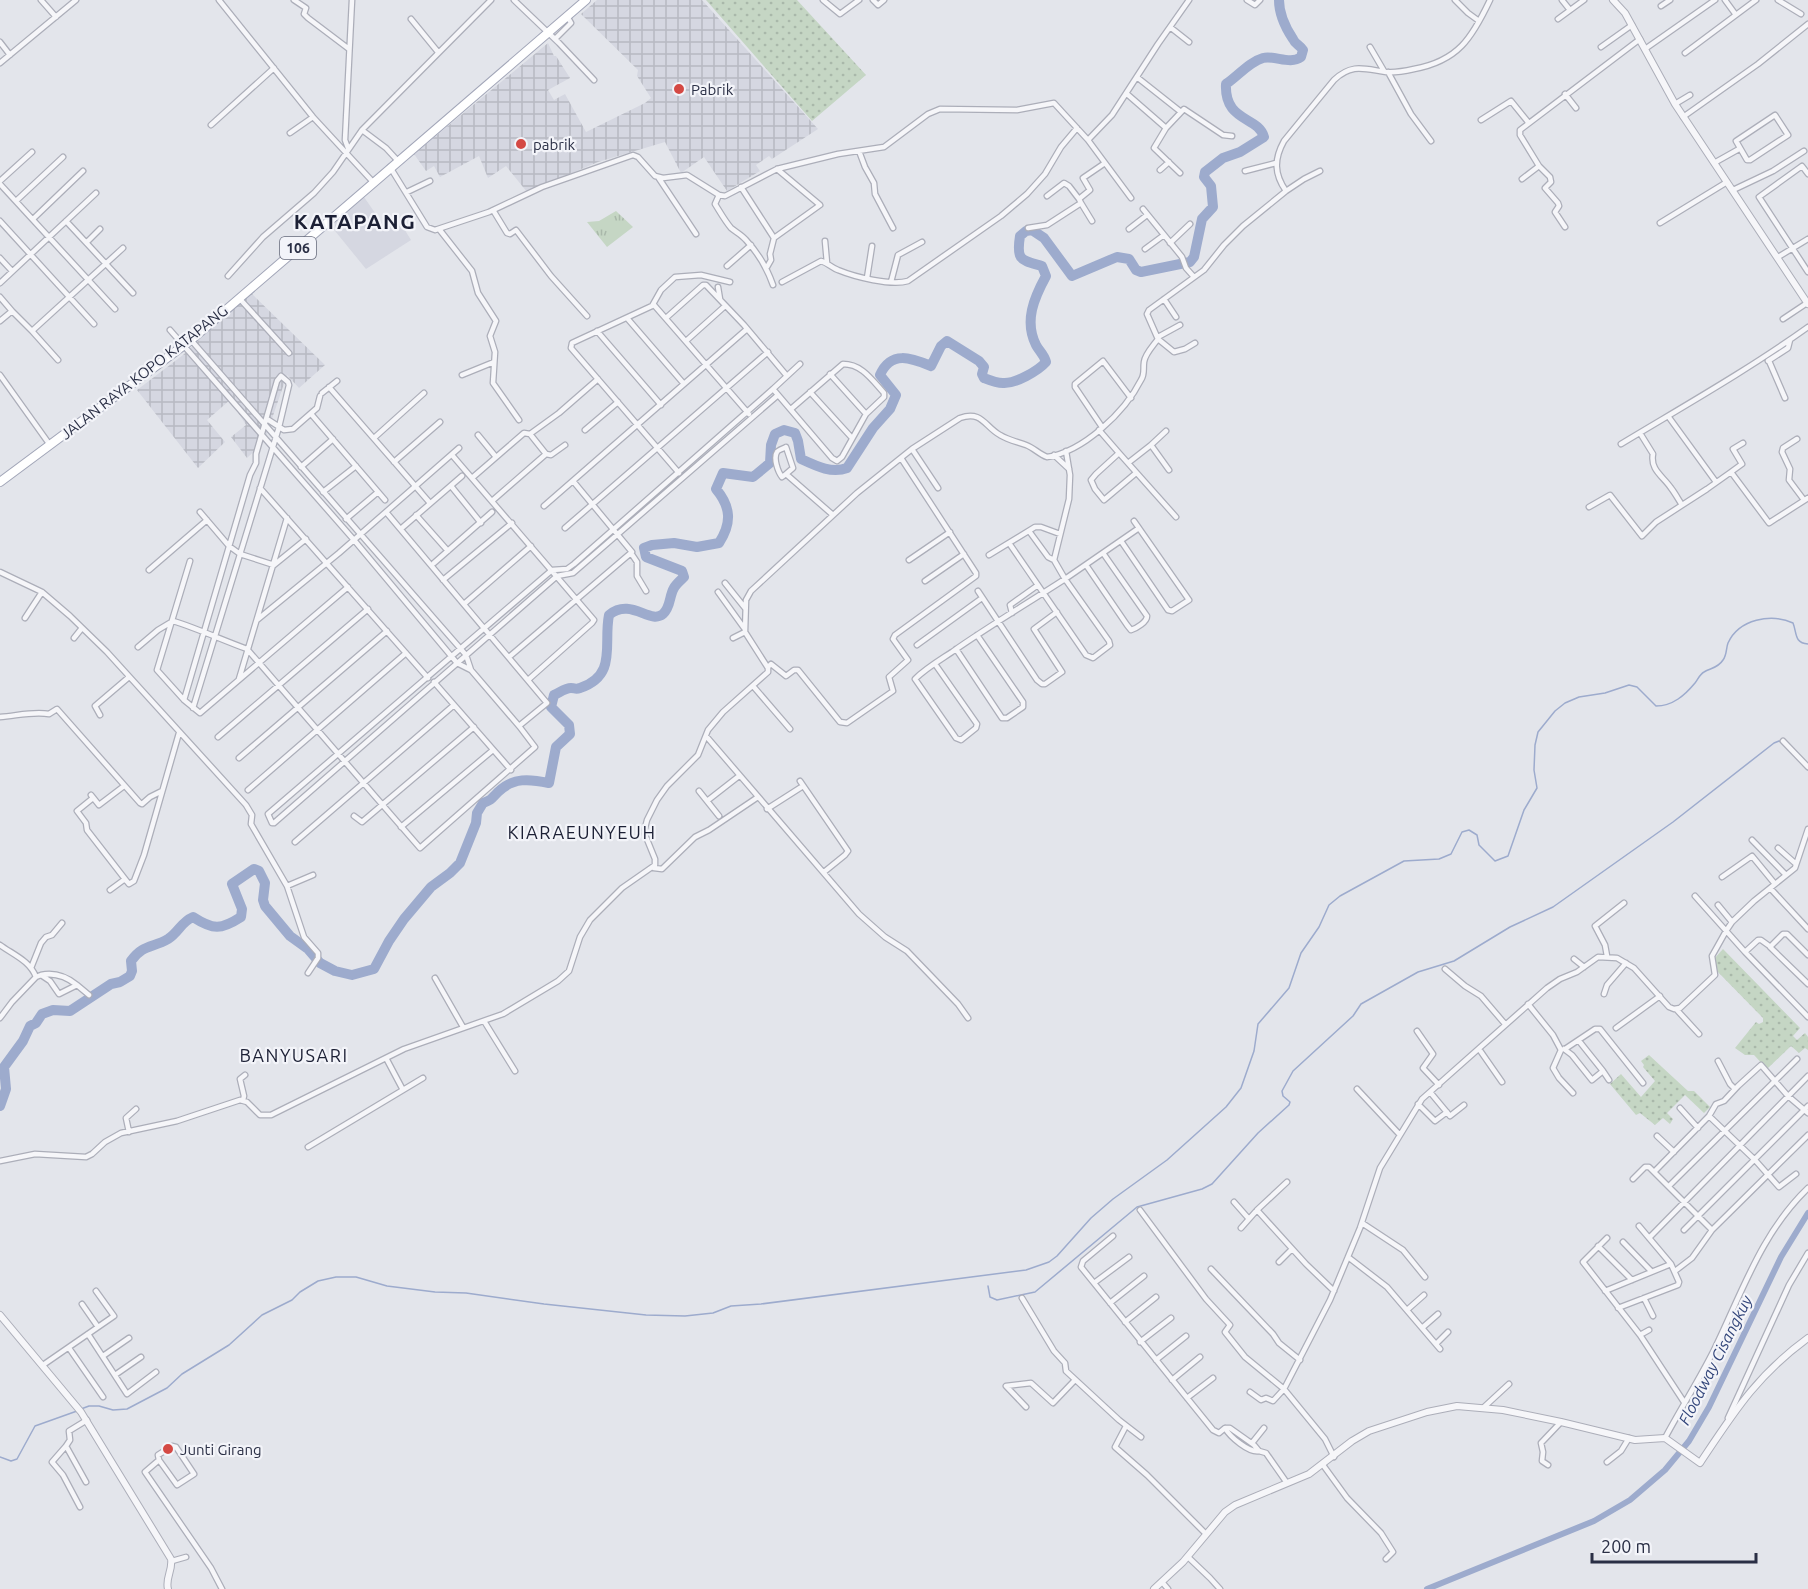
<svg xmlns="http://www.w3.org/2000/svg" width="1808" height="1589" font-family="Ubuntu,sans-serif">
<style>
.built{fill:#d5d7e1}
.industrial{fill:url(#industrial-grid)}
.grass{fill:url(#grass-dots)}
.park{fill:url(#park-tufts)}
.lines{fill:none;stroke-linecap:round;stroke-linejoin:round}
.stream{stroke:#9dabcd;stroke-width:1.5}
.canal{stroke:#9dabcd;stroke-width:6}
.river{stroke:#9dabcd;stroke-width:10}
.minor-casing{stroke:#acaeb9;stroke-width:7}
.tertiary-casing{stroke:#acaeb9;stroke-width:8}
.primary-casing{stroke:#a2a6b8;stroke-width:10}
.minor{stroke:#f6f6f9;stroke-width:4.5}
.tertiary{stroke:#f6f6f9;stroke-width:6}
.primary{stroke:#fff;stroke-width:8}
.poi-dot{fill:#d44944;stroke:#f3f4f9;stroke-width:2}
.labels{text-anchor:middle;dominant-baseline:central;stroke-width:4.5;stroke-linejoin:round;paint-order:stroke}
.shield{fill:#f3f4f9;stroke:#666a7b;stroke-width:1.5}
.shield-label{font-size:14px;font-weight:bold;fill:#2a2f45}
.poi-label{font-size:15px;fill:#2a2f45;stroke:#f3f4f9;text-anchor:start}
.street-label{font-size:15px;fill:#2a2f45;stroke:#f3f4f9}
.water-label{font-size:16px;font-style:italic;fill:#32457a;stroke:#f3f4f9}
.quarter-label{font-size:18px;letter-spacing:1.5px;fill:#1c2035;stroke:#f3f4f9}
.district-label{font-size:21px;font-weight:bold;letter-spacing:1.5px;fill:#1c2035;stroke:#f3f4f9}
</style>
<defs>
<pattern id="industrial-grid" width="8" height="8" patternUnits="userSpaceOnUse" patternTransform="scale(1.5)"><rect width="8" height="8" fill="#d5d7e1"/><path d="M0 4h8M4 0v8" fill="none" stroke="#b7b9c2"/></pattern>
<pattern id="grass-dots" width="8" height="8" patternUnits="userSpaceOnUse" patternTransform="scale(1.5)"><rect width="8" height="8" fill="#c5d6c4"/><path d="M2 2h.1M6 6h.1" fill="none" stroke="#a9b8aa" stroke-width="1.8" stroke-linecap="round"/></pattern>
<pattern id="park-tufts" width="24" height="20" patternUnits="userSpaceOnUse" patternTransform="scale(1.5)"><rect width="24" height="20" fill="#c5d6c4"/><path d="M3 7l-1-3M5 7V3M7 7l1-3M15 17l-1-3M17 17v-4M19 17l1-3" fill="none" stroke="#a9b8aa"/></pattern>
</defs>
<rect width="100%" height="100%" fill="#e3e5eb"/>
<path class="built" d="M364,197L384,226L398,219L411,240L366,269L331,226Z"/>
<path class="industrial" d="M597,0H702L818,129L772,159L769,156L756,165L760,171L727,191L704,157L681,173L665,142L598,162L527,192L506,166L488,178L479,156L440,177L434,166L426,171L414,154L548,43L554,56H556L570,78L548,90L554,100L565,94L586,132L645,103L651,98L637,76L638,70L581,14Z
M250,292L325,365L299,388L287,375L264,442L247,458L231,437L246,425L230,400L207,420L225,442L198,468L137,390L183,355Z"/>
<path class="grass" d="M706,0H797L866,75L812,121Z
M1723,949L1800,1028L1793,1036L1797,1040L1805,1033L1808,1037V1050L1805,1048L1799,1053L1791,1046L1767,1069L1754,1055H1745L1735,1048L1756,1022L1759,1024L1763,1022V1018L1716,970L1714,959Z
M1649,1055L1688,1091H1694L1710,1107L1704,1113L1685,1095L1667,1113L1673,1119L1670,1124L1663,1118L1655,1125L1640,1113L1636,1115L1610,1084L1621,1074L1641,1097L1655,1081L1643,1067L1644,1065L1641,1061Z"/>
<path class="park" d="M616,211L633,227L607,247L587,222L599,221Z"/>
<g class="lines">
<path class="stream" d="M1799,761L1808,770
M988,1286L990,1297L997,1300L1035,1292L1137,1207L1202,1189L1212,1184L1258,1133L1289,1105L1290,1102L1283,1096L1282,1091L1293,1071L1353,1016L1361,1004L1418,972L1454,961L1510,927L1553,907L1673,822L1774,743L1779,741L1781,742
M81,1409L89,1406H99L113,1410L127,1409L167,1388L182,1374L229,1345L262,1315L292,1300L300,1292L318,1281L336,1277H356L387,1286L435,1292L466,1293L544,1304L646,1315L685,1316L713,1313L731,1306L761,1304L1026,1270L1049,1262L1057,1256L1091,1218L1113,1199L1167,1160L1226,1107L1241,1088L1254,1051L1258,1024L1289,988L1301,953L1319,927L1329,905L1340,896L1404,861L1439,859L1451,854L1462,832L1469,830L1477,835L1479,845L1495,861L1508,856L1524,810L1537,788L1534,770L1535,745L1538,732L1555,711L1565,703L1579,697L1605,693L1629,685L1637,687L1656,706C1673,706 1685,695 1695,683C1698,679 1700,674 1704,672C1711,668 1718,668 1723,660C1727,655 1726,648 1728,643C1739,619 1771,613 1793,623C1797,633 1794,643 1808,644
M0,1457L11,1461L17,1459L35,1426L77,1411"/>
<path class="canal" d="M1427,1589L1594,1521L1630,1500L1665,1470L1689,1441L1709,1407L1781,1257L1808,1213"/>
<path class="river" d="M0,1106L6,1089L4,1067L23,1041L30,1026L36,1023L42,1014L53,1010L70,1011L111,984L120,982L130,976L132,971L131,961C143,944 153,948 168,939C179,932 181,922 193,917C213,930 221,930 241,917L242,909L232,884L254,869L259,871L265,883L263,900L265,906L290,936L308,949L320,963L335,971L352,975L374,969L389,941L404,919L431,887L450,873L460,863L476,823L477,813L483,803C493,799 491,799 498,792C513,777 530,779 549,783L556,747L570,734L569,725L551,707L554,695C559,693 565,688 571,688C576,688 575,690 580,688C618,675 603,644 609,615C631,597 650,625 663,614C671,607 669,596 674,588C676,584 681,580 684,577L682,571L646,557L644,548L652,545L674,543L697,547L719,543C732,523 731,507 716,489L723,473L753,477L770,463L771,445L775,434L784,430L795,433L798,441L801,459C816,466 832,474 847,468L873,428L890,409L896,395L880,375C891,350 911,358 931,366L941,346L947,341L979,361L984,367L982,374L984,378C989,380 996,383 1003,383C1015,384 1038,371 1046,362C1044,354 1039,351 1036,345C1024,321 1034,298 1046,276L1042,266C1021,260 1016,261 1020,236L1026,231L1032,230L1044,238L1072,276L1117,257L1129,259L1136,270L1141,272L1190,262L1194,257L1202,219L1213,207L1211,186L1204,177L1205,172L1223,158L1240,152L1264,137C1258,116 1224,122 1226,84C1238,76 1249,62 1263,58C1275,55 1290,65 1301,57L1303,50C1300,45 1295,44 1293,39C1285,27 1279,15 1279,0"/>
<defs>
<path id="minor" d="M41,0L56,17
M219,0L313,117L373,182
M294,0L306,8L304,14L308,18L349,49
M514,0L559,43L594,80
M823,0L840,14L859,0
M873,0L878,5L884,0
M1247,0L1255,5L1260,0
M1455,0L1468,13L1479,21
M1562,0L1570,10
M1725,0L1736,15
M1778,0L1801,14
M1661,6L1670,0
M411,19L438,52
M1558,19L1584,0
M1170,27L1189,42
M555,39L571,23L567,16
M0,42L10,55
M1370,47L1384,71
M1601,47L1632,25
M1645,49L1715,0
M1685,53L1756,0
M0,63L76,0
M1388,72L1411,114L1431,141
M1138,78L1181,112
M1127,94L1166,128
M1565,94L1576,108
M1675,104L1690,95
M1775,115L1788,135L1750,160H1747L1736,141Z
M1683,117L1758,64L1808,24
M1481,120L1511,101L1528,122
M211,125L274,68
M362,130L386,148L398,161
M290,133L313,117
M1088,140L1131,198
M348,148L345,140L352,0
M859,151L865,167L874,183L875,194L893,228
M1714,163L1739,149
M1539,166L1550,177L1551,182L1545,188L1558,203L1559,206L1555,212L1565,227
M390,167L427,227L435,230L489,212L542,187L633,155L638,157L655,176L663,178L687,175L719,195L725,196L777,169L838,154L884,147L928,114L940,109L1017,110L1054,103L1088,140L1112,115L1158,44L1189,0
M1160,170L1169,162
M1245,171L1276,163
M1180,173L1154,148L1166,128L1184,109L1223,135L1232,136
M1808,174L1802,166L1759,197L1808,272
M658,177L696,234
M1522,179L1539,166L1520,135V130L1640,39
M0,181L32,152
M0,184L115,309
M741,187L774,238
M1733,190L1773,171L1804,151
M1286,191L1304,179L1320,171
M407,192L430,181
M719,195L715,204C720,212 725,221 731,228C736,232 742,235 746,240C759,254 767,268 773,285
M1047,196L1064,183L1069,186L1079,199
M16,201L63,157
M1081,203L1092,221
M1143,209L1182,257L1186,268L1194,277
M493,210L507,233L510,234L516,230L551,276L587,316
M33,219L83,171
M0,221L94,324
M66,221L133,293
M1660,223L1727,182
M1028,228L1047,225L1081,203L1079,199L1090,190L1083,178L1105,163
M439,229L472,271L478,293L496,321L490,336L495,352L493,383L519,420
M1129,229L1147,215
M825,241L827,263
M87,242L100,229
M1170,243L1190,224
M1145,249L1164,235
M1778,257L1808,239
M0,258L12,271
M727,266L751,245
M767,267L771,260L770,254L774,238L820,205L777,169
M228,276L263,237L314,193L333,172L362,130L491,0
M867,278L872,246
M782,282L821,261C828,263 832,268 838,270C855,277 891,286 908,281L1001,216L1027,194L1045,174L1061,147L1077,128
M891,282L898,255L922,242
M0,283L96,193
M718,287L720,299
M0,297L12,311
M239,298L289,353
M1164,299L1176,317
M652,306L661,290L675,277L701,275L730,282
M627,318L684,384
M666,318L703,285H706L744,325L787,376
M1783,319L1807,303
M0,321L12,311L32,331L123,248
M32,331L58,360
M597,331L661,405
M1158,337L1180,325
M1158,339L1174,352L1185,349L1195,343
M191,340L466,655L471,670
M686,341L725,306
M1768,361L1788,348L1790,340
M1769,361L1785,398
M830,374L866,414
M0,375L50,445
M462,375L494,362
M329,387L430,503
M773,389L574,564L567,569L552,570L268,814L272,823H274L557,576L573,573L778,395
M810,392L852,438
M322,393L337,381
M791,409L843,364C862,364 872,380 884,393V397L866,414L842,457L837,461L832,458L773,389L800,364
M312,415L385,500
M1668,416L1716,482
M267,419L284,430L293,429L317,408L320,396
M1102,427L1075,387V384L1103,361L1131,398
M585,430L618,402
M1099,430L1119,453L1096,474L1091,480L1095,489L1104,500L1136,473
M1640,433L1653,454C1650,470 1663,476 1671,488C1675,493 1678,499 1682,505
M530,434L559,413L598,379
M478,435L496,457
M374,438L424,393
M1797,439L1783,448L1782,452L1790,469L1789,480L1804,500
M1621,444C1684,406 1748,370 1808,327
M1151,445L1166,431
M912,449L938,488
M1066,451L1070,475L1069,499L1054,560L1065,579L1139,528
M1119,453L1176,517
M452,455L594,620L592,623L528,680
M1054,455L1069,469
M394,462L440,422
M1128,463L1151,445L1169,470
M301,467L333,439
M1731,472L1742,464L1733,449L1743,443
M679,473L571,348L572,343L654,305L749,414
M786,474L793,468L786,447C785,448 778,450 777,452C773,458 778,472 782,477L786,474L833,515
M472,478L524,433L530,434L546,454
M451,486L481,523
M260,488L428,678
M323,492L356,466
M492,501L546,454L551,455L565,445
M544,506L747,329
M1589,507L1610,495L1642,536L1656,522L1707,489L1731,472L1769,523L1808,498
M200,512L229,546L240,554L274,565L306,539
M386,512L547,703L519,726
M416,515L448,551
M346,519L378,492
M403,527L462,476
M565,528L768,352
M1029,531L1048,557L1054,560
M1121,541L1168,610L1172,611L1189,600L1134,521
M631,553L637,562V576L646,591
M989,555L1035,527H1041L1060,534
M909,560L950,532
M190,561L157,670L184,700L200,713L348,587
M434,563L492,512
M1086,565L1127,625L1131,630C1137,628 1147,622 1147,616L1103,553
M149,570L207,520
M0,572L42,592L70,616L107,652L246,805L252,815L251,824L287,886L304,937L318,953V958L308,973
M443,580L512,523
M925,581L964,554
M725,583L745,608
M978,591L1037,680L1042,684H1045L1062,672L1034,629L1057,612
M718,592L744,628
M464,604L531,546
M1012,613L1010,605L1038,585
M25,618L42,592
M257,620L339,553L459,448
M74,638L82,628
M733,638L745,632
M917,645L982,598
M138,647L158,630L173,621C199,629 222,640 247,649L420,848L535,747L519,726L471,670L457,663L354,540L170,330
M956,649L1002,718H1007L1023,707V702L977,635
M509,657L632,552L573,481
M935,664L977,724L976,728L961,740L956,738L915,679C926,668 940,660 952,652C989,626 1028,603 1065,579L1109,641L1110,645L1093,658L1086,655L1009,543
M768,667L771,664L786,676L794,670H798L840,722L847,723L893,691L889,677L908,660L893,639L895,635L976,576V573L901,458
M239,679L287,518
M434,682L511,770
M753,686L790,729
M184,700L250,475L256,463V454L277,381L281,376L288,382L289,385L279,427L193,708
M100,715L95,706L129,677
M0,717C16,716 33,711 49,714L57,709L140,803L142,804L150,797L162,791
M706,736L859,914L885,937L907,951L958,1004L968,1018
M218,737L368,609
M1783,741L1808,767
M239,758L387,631
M800,781L848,851L845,855L824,872
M248,790L406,653
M699,791L719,816
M91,795L99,805L124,786
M93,798L77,811L86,823L87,830L125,879L110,890
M707,801L739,776
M767,809L803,786
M354,816L362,822L474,727
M401,827L493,750
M1752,840L1786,875
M295,842L454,705
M1778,848L1796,864
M654,868L662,869L695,837L709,830L758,797
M1722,877L1752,856L1775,884
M125,879L129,884L134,881L144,855L179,733
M287,886L313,875
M1771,889L1808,929
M1695,896L1745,952L1808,1017
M1718,905L1732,922
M0,945C14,955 30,961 36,977
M1745,952L1758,940H1761L1768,945
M1808,955L1787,934H1783L1770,947L1808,984
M1607,956L1605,945L1595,926L1624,903
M1574,959L1584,967
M31,968L41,943L46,937L52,935L62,923
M1445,969L1465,986L1481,996L1505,1024
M41,975C55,972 67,977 77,985
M435,978L463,1027
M1604,994L1607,985L1626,963
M1528,1004L1553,1035L1561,1050L1553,1068L1559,1078L1573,1093
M1676,1009L1699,1034
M0,1018L12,1002L36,977L41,975L50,981L59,994L77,985L89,995
M484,1021L515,1071
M1616,1028L1660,996
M1417,1031L1433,1054L1423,1068L1439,1085
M1479,1049L1502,1082
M1564,1049L1572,1055L1592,1080L1603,1071L1579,1041
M1565,1049L1595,1029H1600L1643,1083
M386,1058L403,1090
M1718,1061L1730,1084L1735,1089
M1603,1071L1609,1080
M1357,1089L1400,1135
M1430,1092L1450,1116L1464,1105
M243,1100L244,1096L240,1079L245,1075
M1418,1104L1435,1121L1447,1112
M1680,1108L1698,1128
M1709,1116L1755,1160L1779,1187L1796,1174
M129,1132L126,1118L136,1109
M1657,1136L1674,1152
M308,1147L423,1078
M0,1161L35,1154L86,1157L92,1154L105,1142L121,1133L177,1121L240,1100L247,1102L260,1115H271L404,1049L503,1014L558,981L569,971L580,937L590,920L622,888L655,865V859L644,832L647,820L657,800L667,786L698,755L708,730L723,712L768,672V668L745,632L746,600L751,591L857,493L912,449L960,418C982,410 985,427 1000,435C1008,440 1018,442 1026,445C1034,448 1039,454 1047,457C1083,452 1125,412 1141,380C1145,374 1143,369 1144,362C1145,354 1153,346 1158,339L1147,314L1149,310L1204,270L1224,245L1243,226L1286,191C1274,174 1274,159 1284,141L1334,80C1352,63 1364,69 1386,72C1395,73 1405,71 1414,69C1458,61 1472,38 1490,0
M1654,1172L1709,1116L1716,1104L1724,1101L1738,1086L1761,1065L1788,1096L1808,1113
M1633,1179L1645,1167H1649L1712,1230
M1287,1182L1257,1210L1306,1264L1334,1291
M1669,1186L1797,1059
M1234,1202L1249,1219
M1140,1210L1206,1299L1230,1325L1225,1332L1245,1357L1284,1389L1273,1401L1266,1398L1261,1400L1250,1392
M1362,1223L1403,1250L1425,1277
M1241,1228L1257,1210
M1684,1230L1808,1106
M1113,1236L1083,1261L1081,1267L1213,1430L1219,1433L1225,1428H1230L1254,1445L1259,1451L1266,1453L1287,1483
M1607,1238L1583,1262L1640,1335L1684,1402
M1649,1238L1808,1076
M1623,1242L1651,1271
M1598,1246L1632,1280
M1348,1257L1387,1287L1440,1349
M1279,1262L1292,1249
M1211,1269L1273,1334L1279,1343L1300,1360
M1675,1271L1692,1258L1712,1230L1808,1135
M1094,1283L1129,1257
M1605,1291L1671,1264L1639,1226
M1022,1298L1054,1351L1065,1363L1066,1371L1119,1420L1141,1437
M1644,1298L1653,1316
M1110,1303L1144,1276
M82,1304L98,1327
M1618,1308L1678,1285L1679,1282L1671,1264
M1407,1310L1424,1295
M1125,1322L1156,1297
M1422,1328L1438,1314
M88,1334L127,1394L156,1372
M1640,1335L1649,1330
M1140,1342L1171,1318
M1436,1344L1448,1332
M69,1348L103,1397
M103,1356L129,1338
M1156,1360L1186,1336
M43,1365L114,1316L96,1291
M115,1375L141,1357
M1172,1380L1200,1357
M1187,1398L1213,1378
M1026,1407L1006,1386L1031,1383L1053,1403L1075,1380
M1483,1408L1509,1384
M1728,1418L1789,1285L1808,1253
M1126,1426L1115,1447L1147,1475L1206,1534
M1225,1428C1230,1437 1249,1453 1259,1451
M1665,1438C1681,1408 1699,1380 1714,1350C1742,1293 1761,1233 1808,1188
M1252,1443L1264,1428
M66,1446L52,1462L63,1475L80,1507
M1334,1457L1325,1439L1284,1389L1330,1300L1360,1228L1380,1168L1422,1099L1547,988L1560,979L1577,972L1598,957L1617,958L1634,968L1669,1007L1674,1009L1680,1008L1715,975L1712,956L1726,931L1732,922L1754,901L1795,868L1808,829
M159,1460L177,1485L194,1474L176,1447L172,1446L158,1455L159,1460L145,1472L211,1568L222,1589
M1607,1462L1621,1451L1629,1438
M1323,1465L1347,1498L1381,1533L1393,1552L1386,1559
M1548,1465L1542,1461L1543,1452L1541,1443L1561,1422
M86,1482L66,1446L70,1440L69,1431L87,1420
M1188,1557L1210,1578L1220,1589
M172,1561L186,1557
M1162,1582L1168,1589"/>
<path id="tertiary" d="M1613,0L1625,13L1675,104L1808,304
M0,1315L81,1412L171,1559C173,1570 165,1578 168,1589
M1154,1589L1183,1562L1225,1512L1235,1505L1309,1474L1352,1441L1369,1431L1427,1412L1457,1406L1503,1410L1561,1422L1635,1440L1665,1438L1700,1463C1734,1412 1757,1375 1808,1338"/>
<path id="primary" d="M0,482L191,340L586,0"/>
</defs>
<use href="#minor" class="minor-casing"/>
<use href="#tertiary" class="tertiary-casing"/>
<use href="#primary" class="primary-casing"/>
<use href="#minor" class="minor"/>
<use href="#tertiary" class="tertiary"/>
<use href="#primary" class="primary"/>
</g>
<g class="poi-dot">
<circle cx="679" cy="89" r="6"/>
<circle cx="521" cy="144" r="6"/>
<circle cx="168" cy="1449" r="6"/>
</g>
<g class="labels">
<rect class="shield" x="280" y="237" width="36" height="22" rx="4.5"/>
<g class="shield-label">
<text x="298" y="248">106</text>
</g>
<g class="poi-label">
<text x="691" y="89">Pabrik</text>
<text x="533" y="144">pabrik</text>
<text x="180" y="1449">Junti Girang</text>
</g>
<g class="street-label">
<text transform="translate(144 372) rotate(-38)">JALAN RAYA KOPO KATAPANG</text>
</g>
<g class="water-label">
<text transform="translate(1715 1360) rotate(-63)">Floodway Cisangkuy</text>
</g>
<g class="quarter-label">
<text x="582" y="832">KIARAEUNYEUH</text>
<text x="294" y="1055">BANYUSARI</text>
</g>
<g class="district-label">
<text x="355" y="221">KATAPANG</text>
</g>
</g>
<path d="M1592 1553v9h164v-9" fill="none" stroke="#2a2f45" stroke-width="3"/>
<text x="1601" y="1553" font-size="18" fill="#2a2f45" stroke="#f3f4f9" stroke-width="4.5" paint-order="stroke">200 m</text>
</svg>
